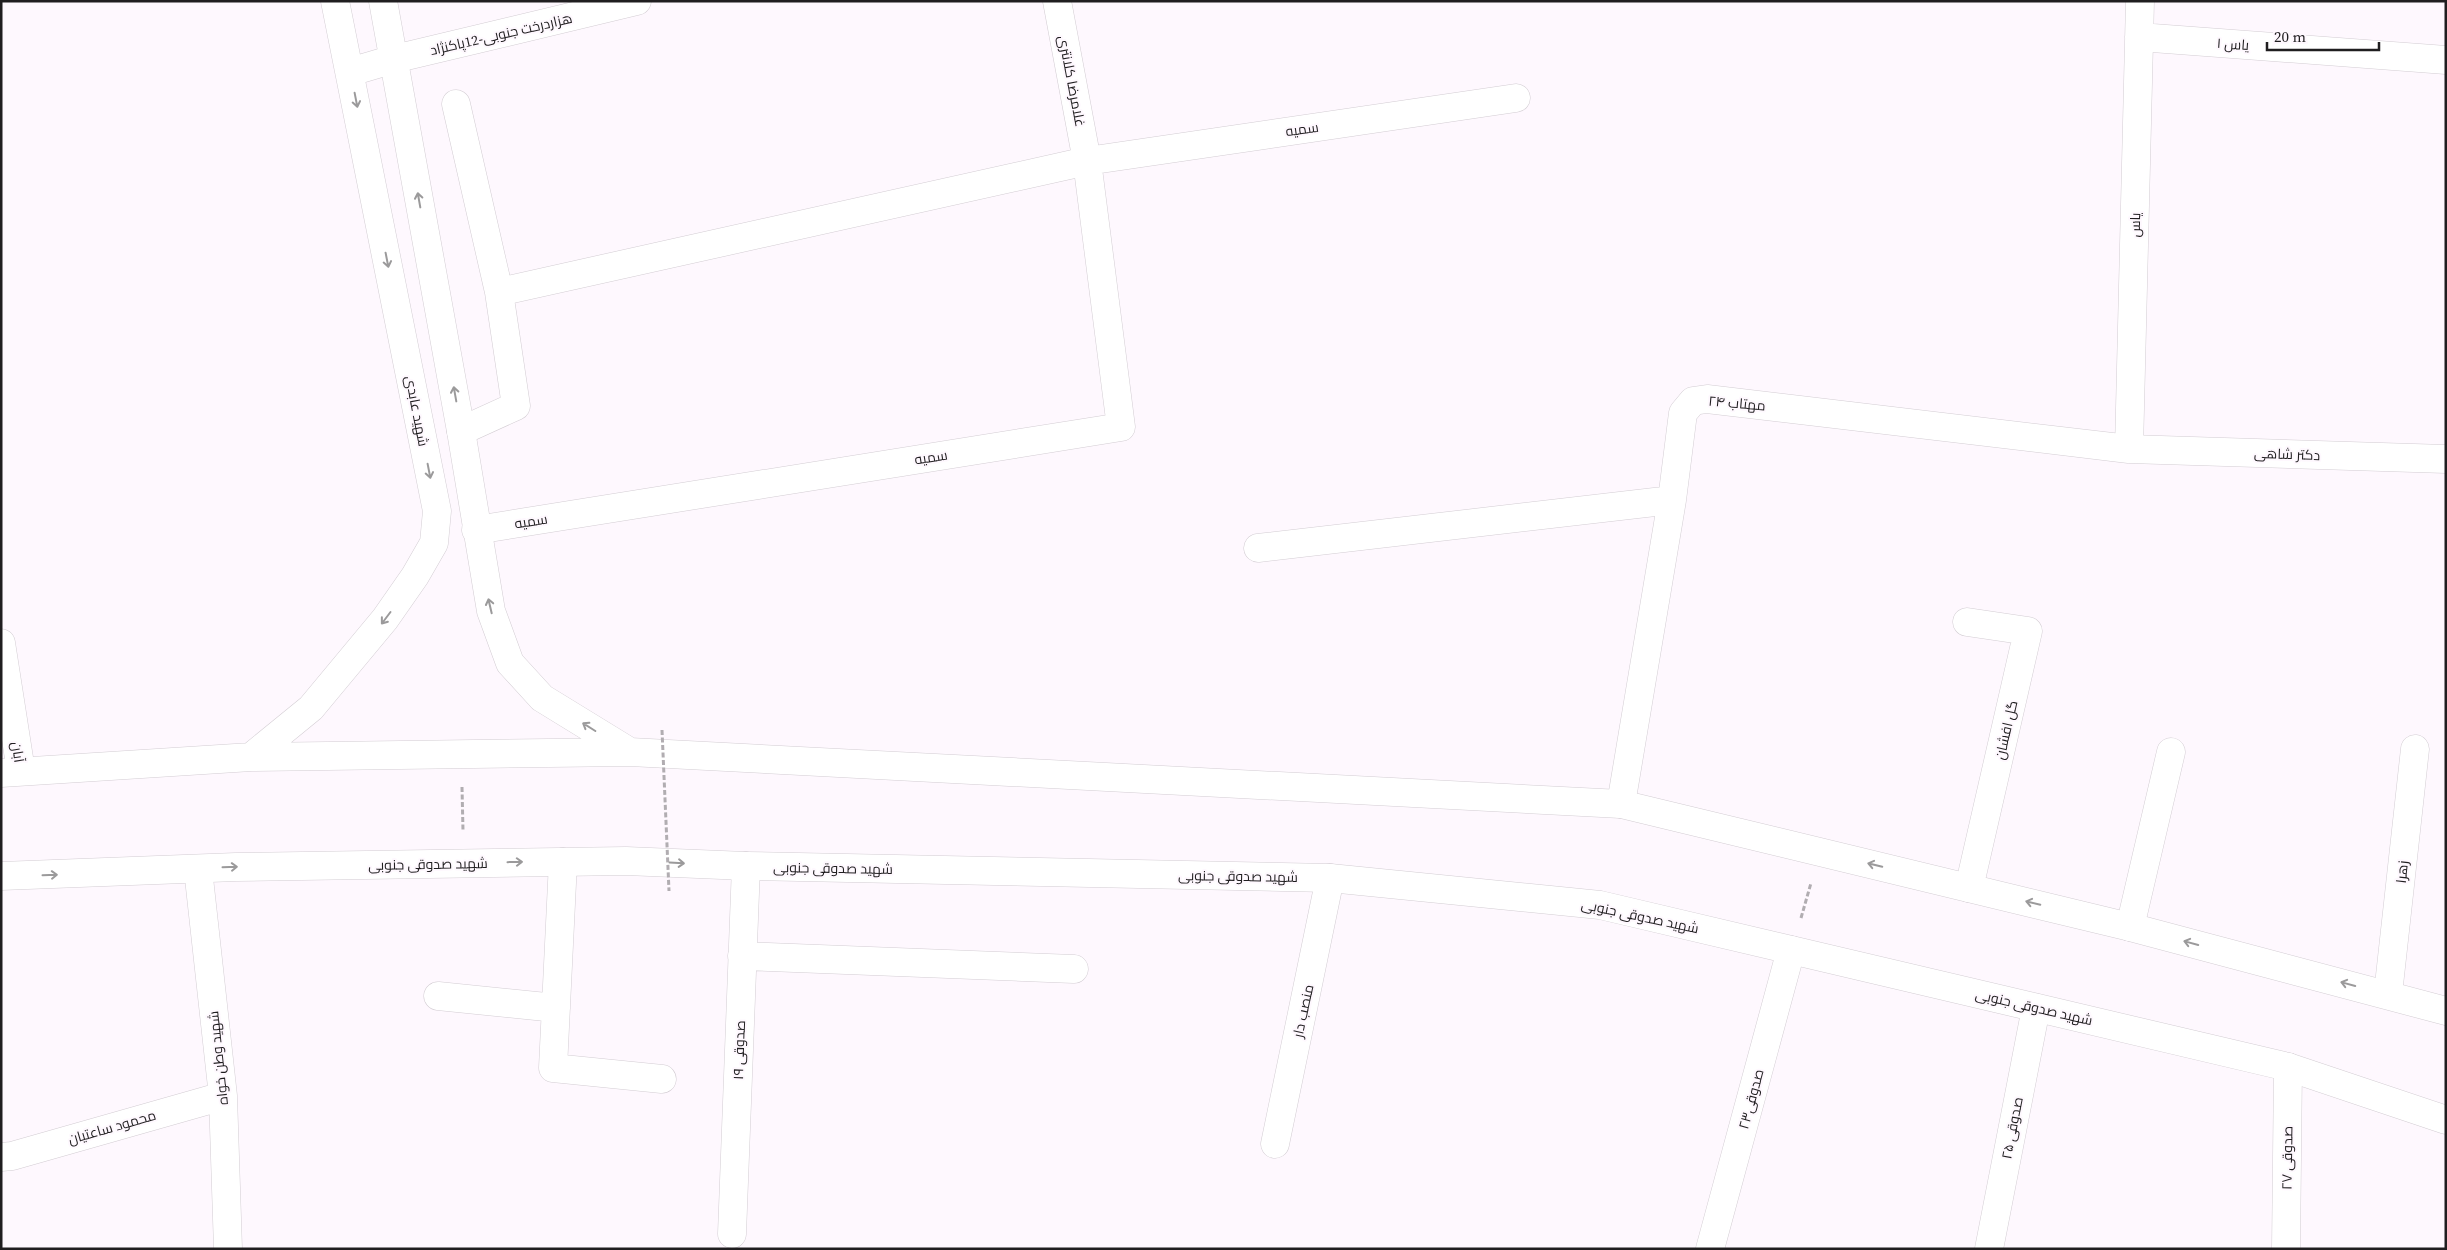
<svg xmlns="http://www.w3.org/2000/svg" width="2447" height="1250" font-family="'Source Serif 4',Cairo,serif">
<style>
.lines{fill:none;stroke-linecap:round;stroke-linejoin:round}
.minor-casing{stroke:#d3cdd3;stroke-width:29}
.secondary-casing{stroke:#d3cdd3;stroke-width:29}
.path{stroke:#b1adb1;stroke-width:3;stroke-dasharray:5 2.5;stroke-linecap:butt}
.minor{stroke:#fff;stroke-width:28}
.secondary{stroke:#fff;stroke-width:28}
.path-bridge{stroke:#b1adb1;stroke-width:3;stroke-dasharray:5 2.5;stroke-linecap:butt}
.oneway{stroke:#9b9a9b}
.labels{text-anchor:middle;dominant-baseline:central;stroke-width:4;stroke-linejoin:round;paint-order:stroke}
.street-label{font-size:14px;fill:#201e20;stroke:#fef8fe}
</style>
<rect width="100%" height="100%" fill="#fef8fe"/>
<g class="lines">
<defs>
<path id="minor" d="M2139,37L2446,60
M350,72L394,59L637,1
M456,104L499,292
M461,431L516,406L499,292L1087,161L1057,1
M2129,449L2140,1
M476,530L1121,427L1087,161L1516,98
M1258,548L1672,500
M1967,622L2028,631L1969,888
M1,643L21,771
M1621,804L1672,500L1683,413L1693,401L1707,399L2129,449L2446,459
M563,862L553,1068L662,1079
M198,869L223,1096L228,1249
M2130,927L2171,752
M742,956L1074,969
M2388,994L2415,749
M438,996L556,1008
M1275,1144L1330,878
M1,1157L12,1156L223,1096
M732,1234L746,866
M1710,1249L1791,950
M1989,1249L2036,1008
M2286,1249L2288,1067"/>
<path id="secondary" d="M383,1L461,431L491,611L510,663L542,698L630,752
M251,757L311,708L385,619L415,576L434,543L437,511L335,1
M1,773L251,757L630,752L1621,804L2130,927L2446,1011
M1,876L236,867L626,861L746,866L1330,878L1600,905L2288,1067L2446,1120"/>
</defs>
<use href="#minor" class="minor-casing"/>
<use href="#secondary" class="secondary-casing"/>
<path class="path" d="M462,787L463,831
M1801,918L1811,883"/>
<use href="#minor" class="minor"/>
<use href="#secondary" class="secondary"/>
<path class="path-bridge" d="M662,730L669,891"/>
</g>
<defs><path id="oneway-shaft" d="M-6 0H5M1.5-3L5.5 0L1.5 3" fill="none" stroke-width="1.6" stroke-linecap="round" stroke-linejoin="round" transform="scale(1.25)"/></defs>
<g class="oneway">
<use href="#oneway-shaft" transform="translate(356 100) rotate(79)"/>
<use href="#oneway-shaft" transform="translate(419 200) rotate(-100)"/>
<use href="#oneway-shaft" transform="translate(387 260) rotate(79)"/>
<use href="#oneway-shaft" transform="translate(455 394) rotate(-100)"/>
<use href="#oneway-shaft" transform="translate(429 471) rotate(79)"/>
<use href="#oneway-shaft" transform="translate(490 606) rotate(-103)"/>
<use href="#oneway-shaft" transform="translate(386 618) rotate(127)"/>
<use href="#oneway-shaft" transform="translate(589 727) rotate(-148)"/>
<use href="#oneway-shaft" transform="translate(515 862) rotate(-1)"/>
<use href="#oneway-shaft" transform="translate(677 863) rotate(3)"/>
<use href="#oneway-shaft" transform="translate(1875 865) rotate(-166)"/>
<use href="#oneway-shaft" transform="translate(230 867) rotate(-2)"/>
<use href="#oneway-shaft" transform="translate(50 875) rotate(-2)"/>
<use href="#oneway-shaft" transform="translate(2033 903) rotate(-166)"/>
<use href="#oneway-shaft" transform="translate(2191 943) rotate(-165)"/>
<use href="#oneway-shaft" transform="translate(2348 984) rotate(-165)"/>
</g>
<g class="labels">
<g class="street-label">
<text transform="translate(501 34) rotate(-13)">هزاردرخت جنوبی-12پاکنژاد</text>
<text transform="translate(2233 44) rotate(4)">یاس ۱</text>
<text transform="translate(1072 81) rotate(79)">غلامرضا کلانتری</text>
<text transform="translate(1302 129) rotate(-8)">سمیه</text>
<text transform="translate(2135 225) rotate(-89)">یاس</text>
<text transform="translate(1737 403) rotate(5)">مهتاب ۲۴</text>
<text transform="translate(417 411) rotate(79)">شهید عابدی</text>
<text transform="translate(2287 454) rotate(2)">دکتر شاهی</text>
<text transform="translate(931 457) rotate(-9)">سمیه</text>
<text transform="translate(531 521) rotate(-9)">سمیه</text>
<text transform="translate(2006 730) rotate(-77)">گل افشان</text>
<text transform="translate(18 752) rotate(81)">آبان</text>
<text transform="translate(428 864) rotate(-1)">شهید صدوقی جنوبی</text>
<text transform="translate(833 868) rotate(1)">شهید صدوقی جنوبی</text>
<text transform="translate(2402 872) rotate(-84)">زهرا</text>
<text transform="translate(1238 876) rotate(1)">شهید صدوقی جنوبی</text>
<text transform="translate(1640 916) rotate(12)">شهید صدوقی جنوبی</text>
<text transform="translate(2034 1007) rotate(13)">شهید صدوقی جنوبی</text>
<text transform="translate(1303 1011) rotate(-78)">منصب دار</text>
<text transform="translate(739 1050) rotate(-88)">صدوقی ۱۹</text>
<text transform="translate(218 1058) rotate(-96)">شهید وطن خواه</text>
<text transform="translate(1751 1099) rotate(-75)">صدوقی۲۳</text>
<text transform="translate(112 1127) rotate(-16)">محمود ساعتیان</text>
<text transform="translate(2012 1128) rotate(-79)">صدوقی ۲۵</text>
<text transform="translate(2287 1158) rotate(-89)">صدوقی ۲۷</text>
</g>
</g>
<rect width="2447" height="1250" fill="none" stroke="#201e20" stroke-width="5"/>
<path d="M2267 42v8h112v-8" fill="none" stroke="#201e20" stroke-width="2.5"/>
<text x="2274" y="42" font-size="15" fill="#201e20" stroke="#fef8fe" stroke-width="4" paint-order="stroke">20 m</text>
</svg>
